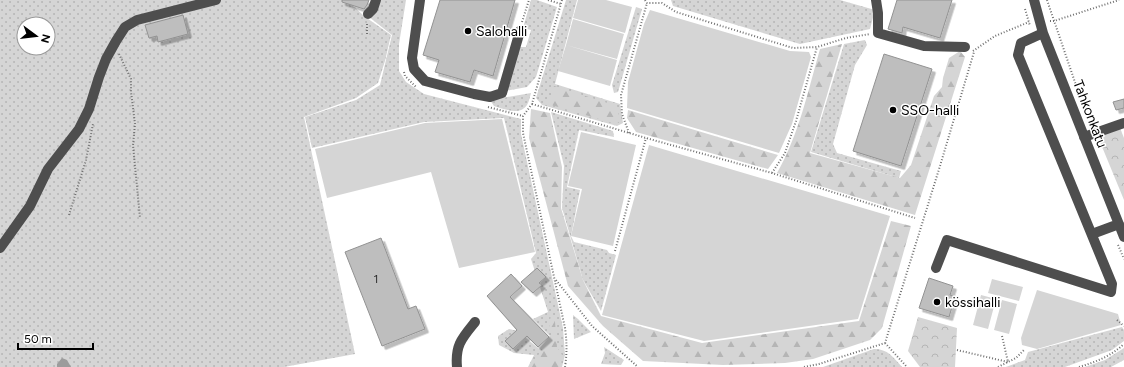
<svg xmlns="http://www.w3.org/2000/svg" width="1124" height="367" font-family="Figtree,sans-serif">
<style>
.grass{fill:url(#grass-dots);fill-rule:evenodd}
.forest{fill:url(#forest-firs)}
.park{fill:url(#park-crowns)}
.pitch{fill:#d5d5d5}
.water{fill:#9c9c9c}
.building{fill:#bebebe;stroke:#929292;filter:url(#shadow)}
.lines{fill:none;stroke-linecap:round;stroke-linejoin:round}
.path{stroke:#707070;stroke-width:2;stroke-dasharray:1 2;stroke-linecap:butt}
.minor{stroke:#4e4e4e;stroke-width:10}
.poi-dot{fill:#000;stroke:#fff;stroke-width:1.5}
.labels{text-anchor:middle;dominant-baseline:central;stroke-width:3;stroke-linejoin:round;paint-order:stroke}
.number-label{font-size:12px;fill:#303030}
.poi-label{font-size:14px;fill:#000;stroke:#fff;text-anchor:start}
.street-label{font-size:14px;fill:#000;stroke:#fff}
</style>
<defs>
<pattern id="grass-dots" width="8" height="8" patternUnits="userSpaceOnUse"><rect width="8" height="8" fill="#d5d5d5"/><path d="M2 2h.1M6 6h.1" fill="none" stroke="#b5b5b5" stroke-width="1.8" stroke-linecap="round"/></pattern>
<pattern id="forest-firs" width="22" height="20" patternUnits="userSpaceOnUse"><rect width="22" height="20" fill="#d5d5d5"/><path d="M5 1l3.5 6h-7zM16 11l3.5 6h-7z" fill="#b5b5b5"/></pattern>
<pattern id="park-crowns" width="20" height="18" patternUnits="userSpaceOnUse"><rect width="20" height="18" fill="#d5d5d5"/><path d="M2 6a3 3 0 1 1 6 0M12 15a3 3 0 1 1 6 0" fill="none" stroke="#b5b5b5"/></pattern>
<filter id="shadow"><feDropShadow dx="3.5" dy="3.5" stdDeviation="0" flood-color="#0004"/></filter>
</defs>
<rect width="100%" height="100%" fill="#fff"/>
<path class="grass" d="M0,0H347L364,16L391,35L385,61L378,83L356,98L304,117L355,354L284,367H0ZM24,24H48V48H24Z
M381,0H406L399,44V71L406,82L424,94L521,119V134L563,328L565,355L562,367H528L534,355L514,353L499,345L498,336L509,329L518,331L539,349L550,336L533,319L548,312L531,259L536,253L504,118L424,122L312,148L305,117L356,100L380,85L392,35L369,17L374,15Z
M531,0H537L557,7L536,77L527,87L505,91L518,47H526L531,30L523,28Z
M566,0H577L555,84L620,104L623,123L617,126L542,105L536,98Z
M671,0H840L875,10L870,29L800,44L673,6Z
M636,7L642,9L618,92L614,93L612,85Z
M865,40L867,45L855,65L833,144L837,153L901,171L899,178L811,152L844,44Z
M531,93C530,96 529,102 527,105C520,116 504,109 494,106L490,100Z
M551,112L613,131L614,137L579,130L567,187L580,190L571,236L574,242L607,250L609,253L616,255L601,311L583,280L562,208L564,166Z
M573,315L578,319L591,332L574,339Z
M1122,327L1124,330V341L1112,350L1065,367H1006L1025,360L1028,352Z
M604,347L624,360L621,365L601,364L605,353Z
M1124,348V360L1111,367H1085L1105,360Z
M874,349C888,349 893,357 902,367H823Z"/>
<path class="forest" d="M842,44L810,153L900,178L911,165L934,96L942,87L943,78L949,58L960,51L965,57L915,215L777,173C799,134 808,91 820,49Z
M554,86L617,106L620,121L616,124L548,104Z
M531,109L550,113L562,167L561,208L583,280L601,316L702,343L859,321L891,221L911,226L882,328L870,340L813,359L785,363L723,365L643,361L603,326L568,286L529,138Z
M628,110L778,155L768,169L636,132L627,118Z
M551,314L555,322L557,347L562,355L561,367H532L540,352L553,335L549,328Z"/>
<path class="park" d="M1120,128L1124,138V200L1098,137Z
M918,317L957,328L955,367H920L908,351Z"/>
<path class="pitch" d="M578,0H606L632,7L625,33L573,18Z
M650,10L790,51L809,52L811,57L792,124L779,153L627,108L628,82L644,24Z
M573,19L624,34L617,59L566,45Z
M566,45L617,60L610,86L558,71Z
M502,119L535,252L459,268L431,172L327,198L315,149L425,123Z
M581,132L636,145L613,246L571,236L582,189L568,186Z
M649,145L890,216L858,319L704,341L602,315Z
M992,279L1023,287L1019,301L988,293Z
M1037,290L1118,314L1121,325L1037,349L1022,345L1021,338Z
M981,295L996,299L988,329L973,325Z
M1002,300L1017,304L1009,334L994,330Z"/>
<path class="water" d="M62,358L67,360L71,367H57V364Z"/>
<path class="building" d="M342,0H369L367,5L364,9L342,2Z
M440,0H515L493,76L474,70L470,82L435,72L439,60L423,55Z
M897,0H952L940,38L903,27L902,33L888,29Z
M183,15L188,34L158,42L157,36L149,38L145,25Z
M884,54L932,69L901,166L853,151Z
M1124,99V108L1116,110L1113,102Z
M381,238L408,309L416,306L425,329L382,346L345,252Z
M537,268L546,277L539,283L542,285L533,293L521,282Z
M511,274L522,286L510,297L549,337L538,347L527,336L513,349L505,341L517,330L487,296Z
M929,278L953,286L950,295L955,297L949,317L919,308Z"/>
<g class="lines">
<path class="path" d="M548,0L561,4
M562,0L532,104L523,116V133L565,328C567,342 567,353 565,367
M645,0L647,3H662L676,12L793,48L817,47L846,38L870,34
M1047,0L1080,97
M1025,9L1030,26
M1050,21H1054L1119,0
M522,22L529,0
M367,34V23
M973,51L995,36L1029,22
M119,54L131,79V92L135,124L133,145L140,218
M404,72L405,76L416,87
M532,104L646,138L772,173L915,218
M488,107L523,116
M629,133L622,114L621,95L647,3
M772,173L785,153L796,121L817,47
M69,215L86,160L93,124
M1118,245L1124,259
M615,251L646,138
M556,280L592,326L638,367
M1117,320L1124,326
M885,343L907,367
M957,350L1008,362L1002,336
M804,367L819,364L885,343L940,166L974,52
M998,367L1016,358L1025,349
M1079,367C1096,362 1111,356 1124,344"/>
<path class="minor" d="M420,0L412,58L414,69L425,81L474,94L490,97L502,93L520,31
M876,0L878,13V33L924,46L965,47
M1034,0L1043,33L1124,237
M368,14L373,9L376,0
M1084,137L1124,123
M1092,234L1119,224
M0,248L30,206L48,169L79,129L89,109L99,77L106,59L116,41L125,27L137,20L216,0
M936,268L947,240L1111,292L1112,284L1018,55L1021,43L1043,33
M457,367C455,345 462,338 475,322"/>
</g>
<g class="poi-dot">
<circle cx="468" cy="31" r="4"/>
<circle cx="893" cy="110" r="4"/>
<circle cx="937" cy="302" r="4"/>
</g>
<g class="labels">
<g class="number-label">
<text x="376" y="279">1</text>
</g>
<g class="poi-label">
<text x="476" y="31">Salohalli</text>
<text x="901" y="110">SSO-halli</text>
<text x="945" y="302">kössihalli</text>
</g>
<g class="street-label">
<text transform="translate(1090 114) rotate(69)">Tahkonkatu</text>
</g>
</g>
<g transform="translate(36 36) rotate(105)"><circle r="19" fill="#ffffff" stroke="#999999"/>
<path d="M0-3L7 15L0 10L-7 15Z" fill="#000000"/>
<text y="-6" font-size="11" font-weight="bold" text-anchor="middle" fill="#000000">N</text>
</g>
<path d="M18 343v6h75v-6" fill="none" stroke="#000000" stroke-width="2"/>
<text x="24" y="343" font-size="12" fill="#000000" stroke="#ffffff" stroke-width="3" paint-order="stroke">50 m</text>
</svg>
